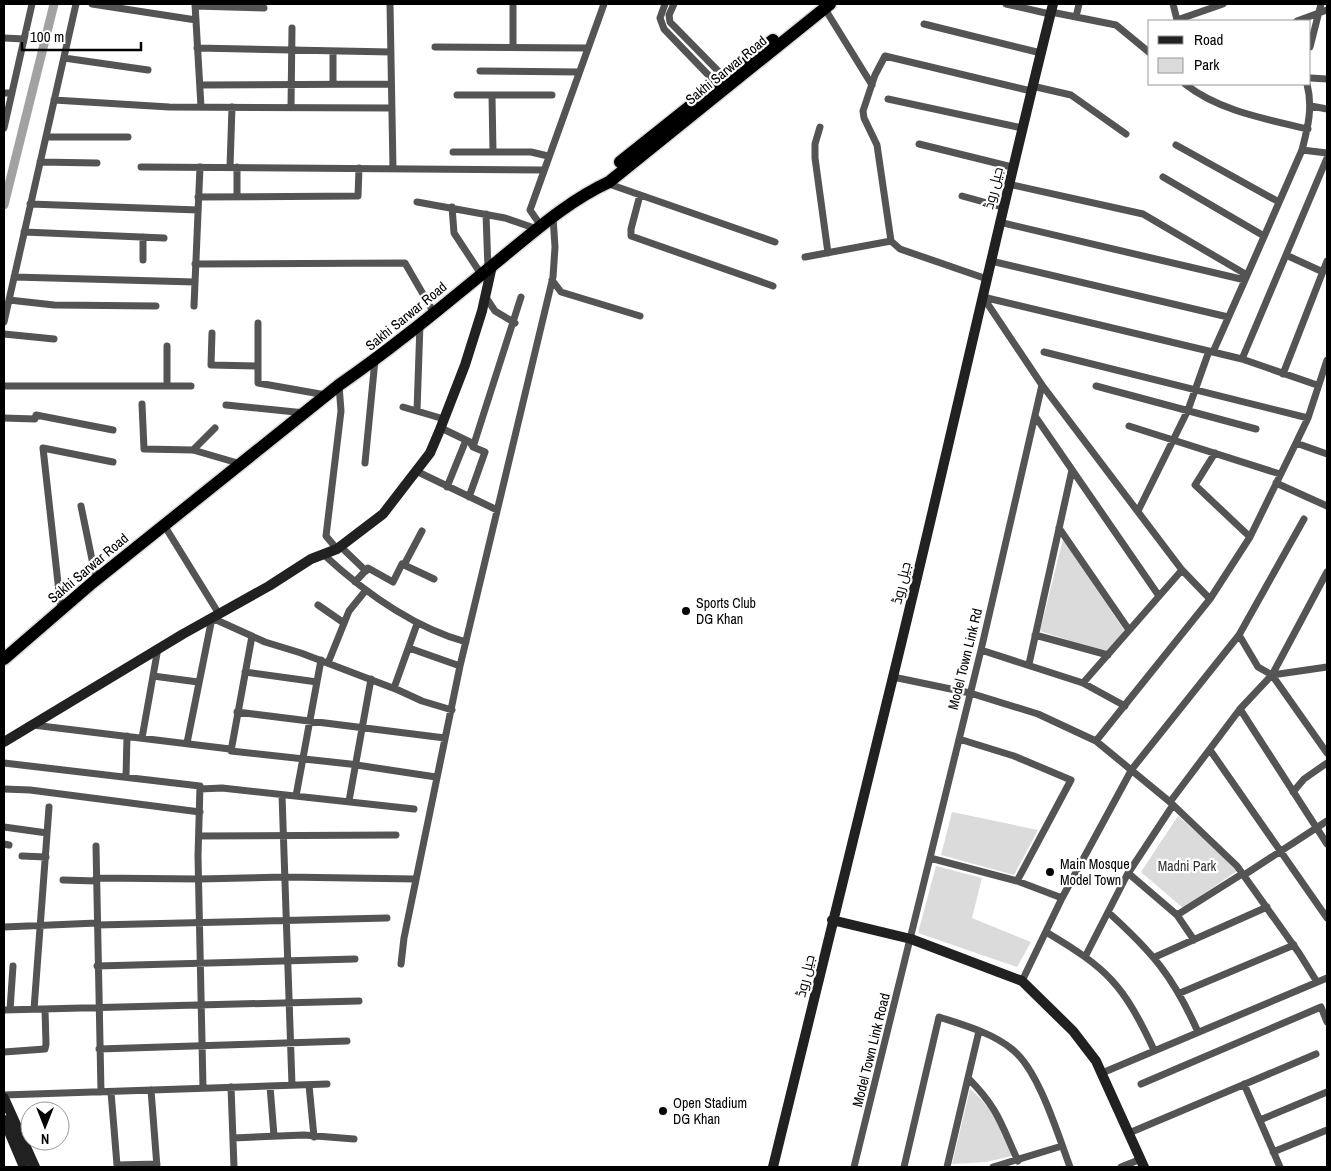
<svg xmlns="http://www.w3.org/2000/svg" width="1331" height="1171" font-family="'Archivo Narrow',Cairo,sans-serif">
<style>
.green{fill:#dbdbdb}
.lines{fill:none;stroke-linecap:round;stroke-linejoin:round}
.canal{stroke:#a2a2a2;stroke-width:9}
.highway-casing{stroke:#dbdbdb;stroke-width:15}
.street{stroke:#545454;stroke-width:7}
.secondary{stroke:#212121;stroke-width:10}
.highway{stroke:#000;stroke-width:12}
.poi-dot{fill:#000;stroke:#fff;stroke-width:2}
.labels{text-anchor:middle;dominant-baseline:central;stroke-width:4.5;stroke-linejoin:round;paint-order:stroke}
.street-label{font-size:14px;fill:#000;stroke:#fff}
.poi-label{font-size:14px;fill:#000;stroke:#fff;text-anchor:start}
.park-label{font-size:14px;fill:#323232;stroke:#fff}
</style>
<rect width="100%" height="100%" fill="#fff"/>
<path class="green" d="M1063,539L1124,630L1108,653L1040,631Z
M952,812L1038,830L1014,875L941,855Z
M1178,816L1226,858L1237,871L1183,908L1141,872Z
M936,866L982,878L972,918L1031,942L1017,967L918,933Z
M970,1089C994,1109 1001,1128 1012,1156L986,1162L952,1164Z"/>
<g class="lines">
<path class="canal" d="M4,205L54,4"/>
<defs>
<path id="highway" d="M620,162L773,40
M4,659L92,583L339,385C397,345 450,300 504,256C537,229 570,200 609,182L830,4"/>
</defs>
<use href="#highway" class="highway-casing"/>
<path class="street" d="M92,4L196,20
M195,4L201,107
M390,4L393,169
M513,4V47
M665,4L660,18L664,29L717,84
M674,4L669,15L670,22L725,78
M1006,4L1050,14
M1173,4L1177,20L1223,4
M195,6L264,8
M825,9L872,85
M1051,12L1116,25L1150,53
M1076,17L1079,4
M1297,21L1327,10
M924,24L1041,53
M4,38L24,39
M435,47L588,48
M1310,47L1321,4
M197,48L391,52
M64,58L148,70
M480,71L579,72
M1310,78L1327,79
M333,84V52
M1185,84C1219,111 1266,119 1308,129
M202,85L391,84
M1032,86L1071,95L1126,134
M4,93H12
M457,95H552
M492,95L493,152
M888,99L1022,128
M54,100L169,107L392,108
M1311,106L1327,109
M291,107L292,28
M820,127L815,144V158L828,253
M4,128L32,4
M46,137H128
M919,144L1012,167
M1176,145L1279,202
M1302,150L1327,153
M453,152H531L548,156
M40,162L97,163
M141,167L543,170
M230,167L232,107
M237,167V196
M1163,177L1264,236
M606,183L775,242
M1008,184L1143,214L1247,275
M640,195L631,229V236L773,286
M962,196L1002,207
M198,197L358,196L359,168
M417,202L505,218L537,229
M30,204L198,210
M452,207L454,233L481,274
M486,214L488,269
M999,222L1245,280L1302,150C1308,127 1313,107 1307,84
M541,226L530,210L604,4
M24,232L164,238
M1286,255L1323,272
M805,257L891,241
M143,260V237
M991,261L1228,317
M195,264L405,263L434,313
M14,277L195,282
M987,279L900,249L891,241L877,145L864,118L863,111L875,75L885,56L1031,91
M552,280L561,292L640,316
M485,296L495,311L515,323
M983,297L1042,385L1182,570L1210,599L1096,741
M983,297L1242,359L1317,385
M9,300L54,305L156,306
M194,306L200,167
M4,322L76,4
M258,323V383L326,395
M212,333L211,365L258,366
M4,334L54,339
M1044,352L1308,418
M1213,352L1245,280
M1242,359L1327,158
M1283,374L1327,261
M4,386H191
M167,386V346
M1096,386L1256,429
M142,404L144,449L193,450L241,464
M226,405L305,413
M403,407L444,419
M417,411L420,324
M1035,416L1159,596
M4,418L35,419L36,415L113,430
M1129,426L1280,474
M441,428L470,442L473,447L485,452L469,497
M1296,443L1327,454
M473,447L521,297
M193,450L215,428
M1215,453L1195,485L1250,537
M365,463L375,360
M416,471L497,510
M1276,483L1327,506
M447,487L466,440
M81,506L96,579
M1138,511L1188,410L1209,351
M164,525L219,614
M1059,528L1129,630
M340,546L366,571
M337,549L326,536L341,411L339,385
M323,554C364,592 412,627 466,642
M404,565L422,531
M355,582L368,568L393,582L402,564L434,579
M1210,599L1250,537L1296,443L1308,418L1327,360
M318,605L344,623
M61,610L43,448L113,462
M1035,635L1108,655
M1239,635L1304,519
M252,636L231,751L350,764L436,777
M409,648L460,666
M981,650L1083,683L1125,706
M328,663L349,611L366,590
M1029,664L1072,470
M245,672L317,682
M1272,675L1327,753
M153,676L198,682
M893,677L970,693L1038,714L1096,741L1170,802L1237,866L1299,953L1317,982
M1083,683L1182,570
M394,688L417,624
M1240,709L1327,844
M237,712L445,738
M33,725L230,749
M142,738L158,648
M959,739L1014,756L1071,780L1017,881
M187,743L212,618L265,642L301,653L398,690L422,701L452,710
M1210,750L1327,918
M4,763L200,786L198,856L203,1088
M126,777L127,736
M4,789L30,790L200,812
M200,789L222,788L414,809
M1293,792L1304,779L1327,763
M282,795L292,1085
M296,796L321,660
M349,801L371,679
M1170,802L1240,709L1272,675L1327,572
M4,827L47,833
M199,836L396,835
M4,844L9,845
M96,846L101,1092
M22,856L46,857
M930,858L1017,881L1062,898
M1128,873L1177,915L1194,940
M1244,875L1327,821
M96,878L199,879L285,877L416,879
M63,880L96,881
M1108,912C1153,953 1173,976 1198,1032
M1177,915L1242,874
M97,925L387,918
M4,927L97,923
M1046,932C1108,969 1123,984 1154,1050
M1086,955L1127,875L1173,805
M1155,957L1267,907
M401,964L404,938L460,666L553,277L555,247L553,217
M97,966L355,959
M1022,981L1062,898L1132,769L1239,635L1258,667L1272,675L1327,667
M1180,993L1294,945
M34,1009L49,807
M4,1010L359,1001
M10,1010L13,966
M99,1049L347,1041
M4,1052L45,1049L46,1044L45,1009
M1102,1073L1327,978
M968,1078C998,1108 1001,1124 1018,1161
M1141,1084L1321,1007L1327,1022
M1244,1084L1280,1167
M309,1085L314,1137
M270,1086L274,1136
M231,1087L234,1167
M151,1090L157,1167
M111,1092L117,1165L157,1164
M4,1095L327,1084
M1260,1120L1327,1092
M1129,1133L1316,1054
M233,1138L304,1135L354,1139
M1273,1152L1327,1130
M854,1167L981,650L1042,385
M904,1167L939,1017C964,1025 993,1033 1013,1050C1039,1071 1058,1135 1070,1167
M947,1167L979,1031
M993,1167L1062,1146
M1121,1167L1141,1159"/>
<path class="secondary" d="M4,742L183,634L269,586L311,559L337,549L383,514L430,453L439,432L465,365L482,311L492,266
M832,920L911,939L1022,981L1073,1031L1096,1061L1144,1167
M4,1098L35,1167
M4,1120L24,1167
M773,1167C812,1003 853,840 893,677C948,453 997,227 1053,4"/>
<use href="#highway" class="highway"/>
</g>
<g class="poi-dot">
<circle cx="686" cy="611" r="5"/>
<circle cx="1050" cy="872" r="5"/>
<circle cx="663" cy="1111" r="5"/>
</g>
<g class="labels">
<g class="street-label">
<text transform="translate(726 70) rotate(-39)">Sakhi Sarwar Road</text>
<text transform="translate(993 188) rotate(-76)">جیل روڈ</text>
<text transform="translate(406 316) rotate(-39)">Sakhi Sarwar Road</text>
<text transform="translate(88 568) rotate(-40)">Sakhi Sarwar Road</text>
<text transform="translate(901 583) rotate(-77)">جیل روڈ</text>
<text transform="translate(965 659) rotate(-76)">Model Town Link Rd</text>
<text transform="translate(805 976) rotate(-77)">جیل روڈ</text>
<text transform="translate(871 1050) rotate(-76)">Model Town Link Road</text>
</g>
<g class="poi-label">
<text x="696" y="603">Sports Club<tspan x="696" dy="16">DG Khan</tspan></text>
<text x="1060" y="864">Main Mosque<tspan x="1060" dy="16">Model Town</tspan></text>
<text x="673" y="1103">Open Stadium<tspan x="673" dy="16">DG Khan</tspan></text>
</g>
<g class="park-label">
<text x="1187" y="866">Madni Park</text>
</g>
</g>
<rect width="1331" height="1171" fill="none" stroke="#000000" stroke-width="10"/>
<rect x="1148" y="20" width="162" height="65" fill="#ffffff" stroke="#999999"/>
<rect x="1158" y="36" width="25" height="8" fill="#212121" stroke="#999999"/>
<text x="1194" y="45" font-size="15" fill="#000000">Road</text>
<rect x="1158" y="58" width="25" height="15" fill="#dbdbdb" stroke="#999999"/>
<text x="1194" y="70" font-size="15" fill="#000000">Park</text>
<g transform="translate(45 1126) rotate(180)"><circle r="24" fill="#ffffff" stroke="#999999"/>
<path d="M0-4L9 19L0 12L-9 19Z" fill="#000000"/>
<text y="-8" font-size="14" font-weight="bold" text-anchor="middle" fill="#000000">N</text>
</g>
<path d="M22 42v8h119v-8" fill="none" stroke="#000000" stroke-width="2.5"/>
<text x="30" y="42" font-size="15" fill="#000000" stroke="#ffffff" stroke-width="4" paint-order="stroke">100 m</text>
</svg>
